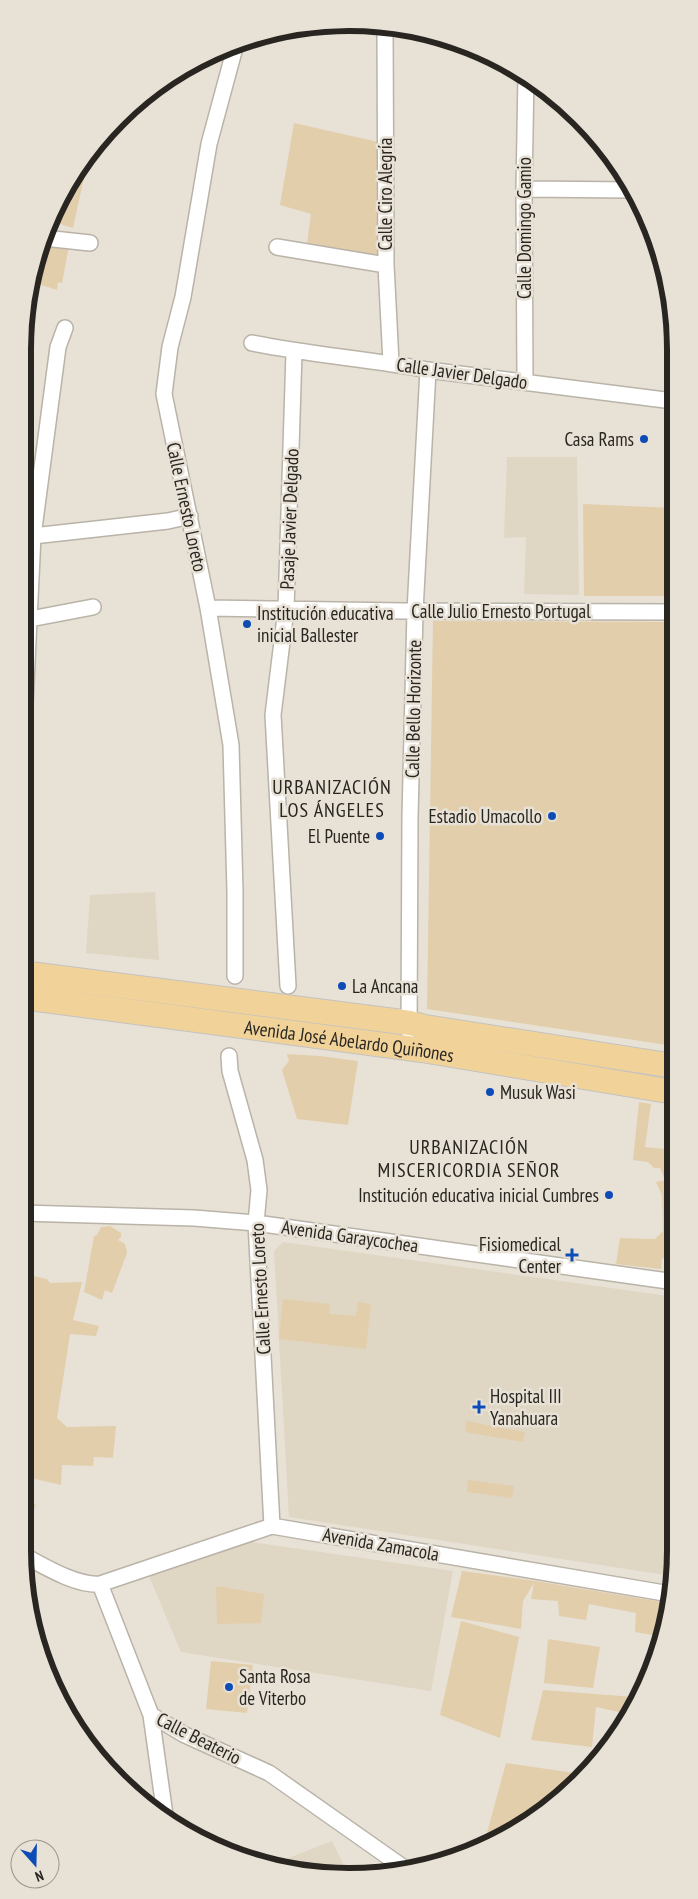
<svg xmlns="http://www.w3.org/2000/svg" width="698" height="1899" font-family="'PT Sans Narrow',sans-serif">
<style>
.built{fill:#e0d6c4}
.green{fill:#e2ceab}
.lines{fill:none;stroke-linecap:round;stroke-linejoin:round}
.minor-casing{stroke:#b9b3a8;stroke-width:18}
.primary-casing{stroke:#c3c2c1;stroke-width:26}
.minor{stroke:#fff;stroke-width:15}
.primary{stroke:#f1d39a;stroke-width:24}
.poi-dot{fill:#0d4cb7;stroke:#e8e1d6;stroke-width:2}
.labels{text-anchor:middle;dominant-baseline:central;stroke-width:5;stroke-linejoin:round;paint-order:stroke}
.street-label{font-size:19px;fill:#292622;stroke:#e8e1d6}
.poi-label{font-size:19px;fill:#292622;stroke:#e8e1d6;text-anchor:end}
.neighbourhood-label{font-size:20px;letter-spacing:1px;fill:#292622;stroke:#e8e1d6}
.rim{fill:none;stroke:#292622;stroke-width:6}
</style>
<rect width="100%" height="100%" fill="#e8e1d6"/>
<path class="built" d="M507,457H577L579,595L524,594L526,537L504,538Z
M155,892L159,960L86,953L90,895Z
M283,1242L675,1297V1550L672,1576L289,1517L274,1251Z
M243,1541L453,1571L431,1691L181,1652L149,1576Z
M332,1841L347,1872L306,1874L276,1863Z"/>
<path class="green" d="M294,123L378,142L379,242L377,256L307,243L311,214L280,205Z
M90,150L73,228L54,222C50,205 81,165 90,150Z
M48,241L69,246L62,283L58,282L57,290L35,283Z
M583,504L673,508V596H584Z
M433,621L673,622L674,1046L427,1009Z
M287,1054L320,1056L358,1061L348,1125L297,1119L282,1070L289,1061Z
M639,1102L651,1104L645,1147L675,1150V1234L670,1235L668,1259L662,1258L661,1269L616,1264L620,1238L655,1239L663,1231L662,1195L656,1182L665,1180L660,1168H654L648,1162L633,1160Z
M110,1226L121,1233V1237L118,1240L125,1244L127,1253L112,1293L105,1290L102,1300L84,1292L94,1236L97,1235L101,1227Z
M33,1276L47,1279L50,1283L82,1282L73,1320L99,1326L96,1336L70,1334L57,1418L67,1427L116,1426L113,1458L94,1457L93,1466L62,1465L61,1485L31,1478L28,1501L36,1505L34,1510L22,1506L23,1384H29L30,1367L23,1366V1287L33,1284Z
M283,1299L330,1304L329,1314L356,1316L358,1302L371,1304L366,1349L279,1339Z
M466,1421L525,1432L523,1442L465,1432Z
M468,1480L514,1486L512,1498L467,1492Z
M462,1571L535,1581L668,1603L664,1635L663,1637L635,1632L636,1613L589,1604L586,1620L559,1616L558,1601L531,1599L534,1583L523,1601L521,1629L451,1617Z
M216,1586L264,1594L261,1623L217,1624Z
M461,1621L519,1637L500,1738L440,1715Z
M548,1639L600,1647L593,1688L544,1683Z
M211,1661L253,1665L247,1713L206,1709Z
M543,1690L634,1697L617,1731L619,1712L596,1707L592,1747L531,1740Z
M506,1763L581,1774L530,1822L485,1840Z"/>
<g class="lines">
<defs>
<path id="minor" d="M385,26L386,265L391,363
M106,133H107
M524,189L632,190
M44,238L90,243
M277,247L386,265
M252,343C310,355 370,359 428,370L673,401
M525,381L524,189L526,75
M33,536L168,521L190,516
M208,608L404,611L673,612
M30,619L93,607
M25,864L24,726L33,536L58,347L65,328
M235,976V891L231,745L208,608L164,394L170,347L183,297L209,144L236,44
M288,986L273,715L286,609L294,352
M409,1031L410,817L415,611L428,370
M229,1056L230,1071L255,1160L259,1190L256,1223L272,1526
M22,1213L194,1218L256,1223L675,1282
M23,1555C44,1566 76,1586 100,1584L272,1526L670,1594
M100,1584L151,1715L165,1815
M151,1715L185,1735L269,1773L407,1870"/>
<g id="primary">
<path d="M22,973L410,1023L425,1027L674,1066"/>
<path id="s1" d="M22,997L422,1050L674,1092"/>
</g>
</defs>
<use href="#minor" class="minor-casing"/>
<use href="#primary" class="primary-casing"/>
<use href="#minor" class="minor"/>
<use href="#primary" class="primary"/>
</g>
<g class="poi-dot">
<circle cx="644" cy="439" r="5"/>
<circle cx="247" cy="624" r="5"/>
<circle cx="552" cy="816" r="5"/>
<circle cx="380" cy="836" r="5"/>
<circle cx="342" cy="986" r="5"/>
<circle cx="490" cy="1092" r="5"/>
<circle cx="609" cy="1195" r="5"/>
<path d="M569.5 1247.5h5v5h5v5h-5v5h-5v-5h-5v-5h5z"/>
<path d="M476.5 1399.5h5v5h5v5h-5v5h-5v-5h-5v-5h5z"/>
<circle cx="229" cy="1687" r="5"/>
</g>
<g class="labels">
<g class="street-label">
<text transform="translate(385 194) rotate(-90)">Calle Ciro Alegría</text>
<text transform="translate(524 228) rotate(-90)">Calle Domingo Gamio</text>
<text transform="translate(462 373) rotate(8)">Calle Javier Delgado</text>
<text transform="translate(187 507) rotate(78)">Calle Ernesto Loreto</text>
<text transform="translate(289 519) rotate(-88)">Pasaje Javier Delgado</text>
<text x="501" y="611">Calle Julio Ernesto Portugal</text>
<text transform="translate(413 709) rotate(-89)">Calle Bello Horizonte</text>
<text stroke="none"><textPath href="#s1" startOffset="330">Avenida José Abelardo Quiñones</textPath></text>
<text transform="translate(350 1236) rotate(8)">Avenida Garaycochea</text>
<text transform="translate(260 1289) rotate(-93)">Calle Ernesto Loreto</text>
<text transform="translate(381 1544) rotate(10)">Avenida Zamacola</text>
<text transform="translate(199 1738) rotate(27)">Calle Beaterio</text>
</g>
<g class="poi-label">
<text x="634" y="439">Casa Rams</text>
<text x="257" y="613" text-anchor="start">Institución educativa<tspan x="257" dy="22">inicial Ballester</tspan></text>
<text x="542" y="816">Estadio Umacollo</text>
<text x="370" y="836">El Puente</text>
<text x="352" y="986" text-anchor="start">La Ancana</text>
<text x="500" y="1092" text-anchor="start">Musuk Wasi</text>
<text x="599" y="1195">Institución educativa inicial Cumbres</text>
<text x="561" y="1244">Fisiomedical<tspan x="561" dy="22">Center</tspan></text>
<text x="490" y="1396" text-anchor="start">Hospital III<tspan x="490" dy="22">Yanahuara</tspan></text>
<text x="239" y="1676" text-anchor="start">Santa Rosa<tspan x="239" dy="22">de Viterbo</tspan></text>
</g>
<g class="neighbourhood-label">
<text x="332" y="787">URBANIZACIÓN<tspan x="332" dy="23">LOS ÁNGELES</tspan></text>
<text x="469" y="1147">URBANIZACIÓN<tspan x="469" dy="23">MISCERICORDIA SEÑOR</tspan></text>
</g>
</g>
<path d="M0 0H698V1899H0ZM349 31H349A318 318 0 0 1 667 349V1550A318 318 0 0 1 349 1868H349A318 318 0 0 1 31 1550V349A318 318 0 0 1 349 31Z" fill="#e8e1d6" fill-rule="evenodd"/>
<path class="rim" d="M349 31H349A318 318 0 0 1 667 349V1550A318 318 0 0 1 349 1868H349A318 318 0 0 1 31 1550V349A318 318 0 0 1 349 31Z"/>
<g transform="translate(35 1864) rotate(160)"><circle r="24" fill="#e8e1d6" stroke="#9c968e"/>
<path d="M0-4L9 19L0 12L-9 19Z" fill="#0d4cb7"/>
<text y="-8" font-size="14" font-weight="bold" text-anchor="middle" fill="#292622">N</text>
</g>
</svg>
